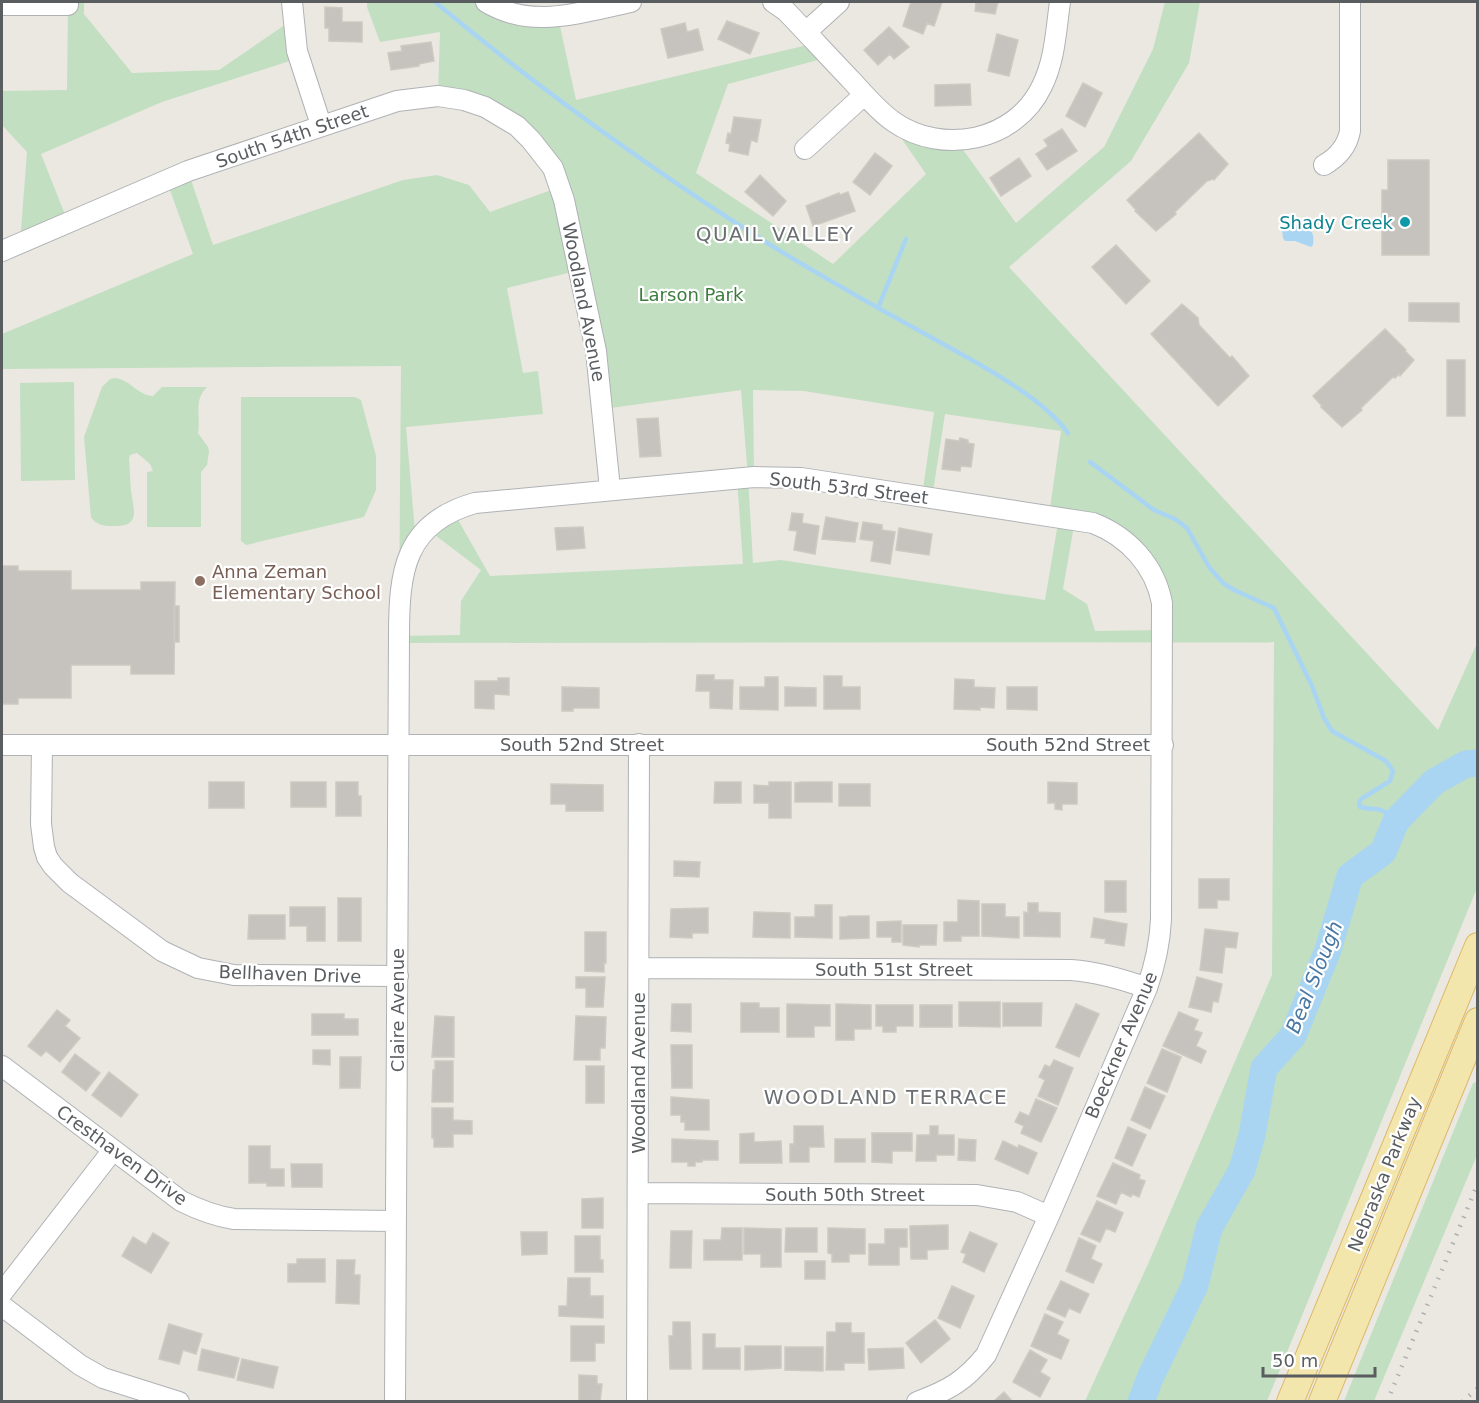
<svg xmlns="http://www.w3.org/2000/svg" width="1479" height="1403" font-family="'DejaVu Sans',sans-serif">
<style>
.green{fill:#c2dfc1;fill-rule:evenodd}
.water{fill:#a9d5f3}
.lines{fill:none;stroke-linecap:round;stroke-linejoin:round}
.stream{stroke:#a9d5f3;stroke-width:4.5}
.river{stroke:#a9d5f3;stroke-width:27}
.building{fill:#c6c3be;stroke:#cec9c1;stroke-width:1.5}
.minor-casing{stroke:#afb2b5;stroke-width:22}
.major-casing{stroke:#deb867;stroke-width:28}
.minor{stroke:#fff;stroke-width:20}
.major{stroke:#f3e6ad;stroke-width:26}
.rail{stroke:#afb0b0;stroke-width:4.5;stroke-dasharray:1.5 8;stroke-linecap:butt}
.culture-dot{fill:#0f9aa8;stroke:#fff;stroke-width:2}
.education-dot{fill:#8d6e63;stroke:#fff;stroke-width:2}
.labels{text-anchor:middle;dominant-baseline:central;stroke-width:4.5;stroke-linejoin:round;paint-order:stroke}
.street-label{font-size:18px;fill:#5a5d60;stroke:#fff}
.culture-label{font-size:18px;fill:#0d838f;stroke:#fff;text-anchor:end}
.park-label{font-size:18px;fill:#3e7b3f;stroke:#fff}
.education-label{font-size:18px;fill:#785e54;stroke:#fff;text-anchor:start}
.neighbourhood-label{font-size:20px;letter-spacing:1.5px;fill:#6b6f72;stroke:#fff}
.water-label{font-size:20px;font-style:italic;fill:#4a78a2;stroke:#fff}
</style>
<rect width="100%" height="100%" fill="#eae8e1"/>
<path class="green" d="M2,2H84V14L132,73L219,70L292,20L299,58L162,102L41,154L68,222L20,243L27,152L2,125V91L67,90L68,6Z
M367,2H486L558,17L576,100L816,43L829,57L728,84L696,173L833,264L926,174L886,116L956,140L1016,223L1104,147L1153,49L1165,2H1200L1189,63L1131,161L1009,267L1438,730L1478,641L1477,888L1267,1401H1085L1148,1264L1272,975L1274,642L399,643V636L460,635L461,601L481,570L427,529L453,511L490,576L743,564L737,478L748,477L741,390L603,409L580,270L507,288L523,373L538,371L543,414L406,427L416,543L399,618L401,366L2,369V334L193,254L166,179L188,171L213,245L403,180L437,175L469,185L490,212L560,187L524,132L438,96L440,32L380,42L367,7ZM753,390L804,391L934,412L922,496L932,498L945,414L1061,431L1049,515L1059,517L1045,600L781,560L753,563L748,478L754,477ZM1075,520L1147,565L1163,630L1095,631L1087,604L1063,589Z
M115,378C131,380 137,395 153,396L162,387H207C193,401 201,414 198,433L208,447L209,452L207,465L201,472V527H147V472L153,471L150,464L137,453L130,455L129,458C130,469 130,480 131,491C134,512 141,527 112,526C103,526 96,525 91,517L84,437L102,387L110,379Z
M74,382L75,480L21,481L20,383Z
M241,397H355L361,400L376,456V490L364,517L246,545L241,541Z
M1477,1082V1155L1374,1401H1344L1473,1083Z"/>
<path class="water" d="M1288,225C1305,225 1316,227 1313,245L1311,247L1295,241H1285L1283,238L1282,230Z"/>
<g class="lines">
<path class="stream" d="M435,2C532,83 636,158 742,227C802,266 865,301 927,335C969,359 1040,394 1068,433
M878,308L906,239
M1090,462L1154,510L1175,519L1187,528L1209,567L1223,583L1234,590L1274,608L1312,686L1324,718L1332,731L1386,761L1393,771L1390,781L1361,799L1359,803L1360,807C1381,812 1378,804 1396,821"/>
<path class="river" d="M1141,1402L1150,1378L1195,1285L1209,1228L1242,1170L1252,1135L1264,1068L1293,1036L1328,950L1350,876L1383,852L1396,821L1434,782L1466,764L1478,763"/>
</g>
<path class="building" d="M911,2H942L934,26L927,23L923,34L903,26Z
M976,2H998L995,14L975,11Z
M325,7L342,8V22H362V42L329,41V28H325Z
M727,21L759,33L750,54L718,39Z
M685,23L687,32L698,29L703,50L668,58L661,29Z
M889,27L909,47L894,59L890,54L878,65L864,50Z
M997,34L1018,40L1009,76L988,71Z
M431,42L434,61L419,64V66L391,70L388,53L402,51L401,46Z
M1083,83L1102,93L1085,127L1066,116Z
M970,84L971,105L935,106V85Z
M734,117L761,120L757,142L751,140L748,155L729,151L730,144L726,143L728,133L731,134Z
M1062,129L1077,151L1047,170L1036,154L1048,146L1044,140Z
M1199,133L1228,164L1214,180L1213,179L1207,181L1175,212L1176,214L1156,231L1135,211L1136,210L1127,200Z
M875,153L892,166L870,195L853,182Z
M1019,158L1031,176L1001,196L990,178Z
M1388,160H1429V255H1382V190H1388Z
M760,175L786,201L773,216L745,192Z
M848,192L855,211L813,226L806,206L839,193L840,195Z
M1116,245L1150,281L1126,304L1092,267Z
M1409,303H1459V322L1409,321Z
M1182,304L1198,318L1199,325L1230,358L1232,356L1249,376L1218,406L1151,334Z
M1385,329L1406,350L1405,351L1414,360L1400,376L1399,374L1395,378L1393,377L1361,408L1362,410L1342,427L1321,407L1322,406L1313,396Z
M1447,360H1465V416H1447Z
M658,418L661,456L640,457L637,419Z
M960,438L968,440V443L974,444L971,467L961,466L960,471L942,469L946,439L959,441Z
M792,513L803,514L802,523L819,526L815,554L794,550L797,531L789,530Z
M826,517L858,523L855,542L822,539Z
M863,522L882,525V530L895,532L890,564L871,561L874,541L860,539Z
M583,527L585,548L557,550L555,528Z
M899,528L932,534L929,555L896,550Z
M2,566H18V571H71V590H141V582H175L174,674H131V665H71V698H18V704H2Z
M174,606H179V642H174Z
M697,675H714V680H733L732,709L710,708V691H696Z
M824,676H842V687H860V709H824Z
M765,677H778V710L740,709V687H765Z
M498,678H509V695L494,694V709L475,708V681H498Z
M955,679L974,680V687L995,688L994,708L980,707V710L954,709Z
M562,687L599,688V708H573V711H562Z
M785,687L816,688V706H785Z
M1007,687H1037V710L1007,709Z
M209,782H244V808H209Z
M291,782H326V807H291Z
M336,782H358V796H361V816H336Z
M715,782H741V803H714Z
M769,782H791V818H769V803H754V785L769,786Z
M802,782H832V802H795V783Z
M1048,782L1077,783V804H1062V810L1055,809V803H1048Z
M551,784L603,785V811H566V804H551Z
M839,784H870V806H839Z
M674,861L700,862L699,877L674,876Z
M1199,879H1229V900H1217V908H1199Z
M1105,881H1126V912H1105Z
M338,898H361V941H338Z
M958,900L979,901V936H961V941H944V922H958Z
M1028,903H1038V912L1060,913V937L1024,936V912L1028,913Z
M982,904H1005V917H1019V938L982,936Z
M815,905H832V938L795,937V917H815Z
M290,907H325V941H307V926H290Z
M708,908V933H692V938L670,937L671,909Z
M754,912L790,913V938L753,937Z
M249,915H285V939H248Z
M848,916H869V938L840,939V917H848Z
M1094,918L1127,924L1124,946L1105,943L1106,939L1091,937Z
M901,921V942H892V937H877V922Z
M903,925H937L936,945H919V947L903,945Z
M1205,929L1238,933L1236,948L1225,947L1222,973L1200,970Z
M585,932H606V963H604V972L585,971Z
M576,977H605L603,1007H586V988H576Z
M1197,977L1222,984L1218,1002L1213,1001L1211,1012L1189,1007Z
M959,1002H1000V1027L959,1026Z
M741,1003H759V1008H779V1032H741Z
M1003,1003H1042L1041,1026H1003Z
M672,1004H691V1032L671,1031Z
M787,1004L830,1005V1026H814V1037H787Z
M836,1004L871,1005V1029H854V1040H836Z
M1076,1004L1099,1014L1079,1057L1056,1047Z
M876,1005H913V1026H896V1032H883V1026H876Z
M920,1005H952V1027H920Z
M57,1010L70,1020L65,1026L80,1038L60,1062L46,1051L41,1056L28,1046Z
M1179,1012L1198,1020L1194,1030L1202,1033L1196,1046L1206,1051L1201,1063L1163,1046Z
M312,1014H344V1019H358V1035H312Z
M435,1016L454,1017V1057H432Z
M576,1016L606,1017L605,1048H600V1060H574Z
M671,1045H692V1088H672Z
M1162,1049L1181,1057L1167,1092L1147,1083Z
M313,1050H330V1065L313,1064Z
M75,1054L100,1073L86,1091L62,1072Z
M340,1057H361L360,1088H340Z
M1054,1060L1073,1068L1058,1105L1038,1096L1045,1080L1039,1077L1045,1065L1050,1067Z
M435,1061H453V1102H432L433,1070H435Z
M586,1066H604V1103H586Z
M109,1072L138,1095L121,1117L92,1095Z
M1145,1087L1165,1096L1150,1129L1131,1120Z
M671,1097L709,1100V1130H685V1122H681V1115H671Z
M1036,1099L1057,1108L1041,1142L1021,1133L1024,1126L1015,1122L1020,1112L1029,1116Z
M432,1108H453V1120L472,1121V1134H453V1147H434V1138H432Z
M794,1126H823L824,1147H809V1162H790V1144H794Z
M930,1126H938V1135H954V1155H936V1161H916L917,1135H930Z
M1128,1127L1146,1135L1132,1166L1115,1158Z
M754,1133V1142L781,1141L782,1163H740V1134Z
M872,1133H912V1151H892V1163L872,1162Z
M672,1139L718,1141V1160H702V1162H695V1166H688V1162H672Z
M835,1139H865V1162H835Z
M959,1139L976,1140L975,1161L958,1160Z
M1003,1141L1018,1148L1019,1145L1037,1153L1028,1174L995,1159Z
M249,1146H270V1169H284V1186H267V1183H249Z
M1113,1163L1140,1175L1139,1179L1145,1181L1139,1197L1132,1194L1131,1197L1121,1192L1116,1204L1097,1196Z
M291,1164H322V1187H292Z
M603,1198V1228H582V1199Z
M1097,1201L1123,1213L1115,1232L1106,1228L1100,1242L1081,1234Z
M948,1225V1249L927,1250V1259H911L910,1226Z
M722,1228H742V1260H704V1240H721Z
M744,1228L781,1229V1267H761V1254H744Z
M786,1228H817V1252H785Z
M828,1228L865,1229V1254H849V1262H832V1254L828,1253Z
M885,1229H907V1247H899V1265H869V1244H885Z
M671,1231H692L691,1268H670Z
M521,1232H547V1254L522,1255Z
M970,1232L997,1244L984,1272L963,1262L966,1254L961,1252Z
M153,1233L169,1243L151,1273L122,1256L133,1237L146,1245Z
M575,1236H600V1260H603V1272H575Z
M1079,1238L1096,1246L1091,1259L1102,1264L1093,1283L1066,1271Z
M297,1259H325V1282H288V1264H297Z
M337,1260H355L354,1275H360L359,1304L336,1303Z
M805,1261H825V1279H805Z
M568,1278H590V1296H603V1318L559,1316V1306H567Z
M1061,1281L1089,1294L1080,1313L1069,1308L1065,1317L1047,1309Z
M952,1286L974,1296L960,1328L938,1318Z
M1045,1314L1063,1322L1057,1334L1069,1340L1061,1359L1031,1346Z
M935,1320L950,1339L921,1363L906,1343Z
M673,1322H690L691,1369H670L669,1336H673Z
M836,1323H851V1333H864V1363H844V1370H826L827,1332H836Z
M169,1324L202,1334L196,1354L183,1350L179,1364L159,1359Z
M571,1326H604V1343H595V1361H571Z
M703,1334H715V1348H740V1369H703Z
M745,1346H781V1368L745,1370Z
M785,1347H823V1371L785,1370Z
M903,1348L904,1368L869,1370L868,1349Z
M202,1349L239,1358L234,1378L198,1370Z
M1030,1350L1047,1360L1040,1372L1050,1378L1040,1397L1013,1382Z
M242,1359L278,1367L273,1388L237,1380Z
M579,1375L597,1376V1384H602L600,1402H579Z
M1004,1392L1013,1402H993Z"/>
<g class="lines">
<defs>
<path id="minor" d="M292,2L297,51L321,125
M486,2C532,30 582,12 631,2
M773,2L786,11C808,34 830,58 852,81C865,95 878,111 894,122C943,156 1016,141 1042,86C1055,60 1056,30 1060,2
M2,5H68
M806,32L839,2
M805,149L864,95
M1324,165C1338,157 1347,147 1350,131V2
M2,251L188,171L397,101L438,96L464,100L485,107L517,126L531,140L553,168L564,200L596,351L610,489
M2,745H1163
M42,745L41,824L44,847L47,857L53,866L70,883L162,951L198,968L234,975L398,976
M639,968L1071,970C1098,972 1122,979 1147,988
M2,1066L181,1201C199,1210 214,1216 234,1219L396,1221
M638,1193L977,1195L1017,1202L1049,1216
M2,1293L113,1150
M2,1306L80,1365L103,1378L179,1402
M395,1402L399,636C399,572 404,523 475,503L754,477L801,478L1093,523C1129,537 1155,566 1162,603L1161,919C1160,943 1155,965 1147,988L1049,1216L986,1355C965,1381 949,1390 917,1402
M637,1402L639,744"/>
<path id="major" d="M1290,1402L1478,946
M1322,1402L1478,1021"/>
</defs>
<use href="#minor" class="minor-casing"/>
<use href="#major" class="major-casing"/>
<use href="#minor" class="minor"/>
<use href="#major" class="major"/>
<path class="rail" d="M1387,1402L1478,1183
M1462,1402L1478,1388"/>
</g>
<circle class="culture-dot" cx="1405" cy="222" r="6"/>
<circle class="education-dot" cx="200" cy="581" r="6"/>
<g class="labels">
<g class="street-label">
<text transform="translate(292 136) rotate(-19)">South 54th Street</text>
<text transform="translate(584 302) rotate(79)">Woodland Avenue</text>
<text transform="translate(849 488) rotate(7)">South 53rd Street</text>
<text x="582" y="744">South 52nd Street</text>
<text x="1068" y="744">South 52nd Street</text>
<text x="894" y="969">South 51st Street</text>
<text transform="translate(290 974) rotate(2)">Bellhaven Drive</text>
<text transform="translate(397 1010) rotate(-90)">Claire Avenue</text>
<text transform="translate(1121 1045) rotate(-67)">Boeckner Avenue</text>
<text transform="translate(638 1073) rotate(-90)">Woodland Avenue</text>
<text transform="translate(122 1155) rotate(36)">Cresthaven Drive</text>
<text transform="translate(1384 1174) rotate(-68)">Nebraska Parkway</text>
<text x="845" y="1194">South 50th Street</text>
</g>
<g class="culture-label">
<text x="1393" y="222">Shady Creek</text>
</g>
<g class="park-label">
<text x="691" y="294">Larson Park</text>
</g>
<g class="education-label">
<text x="212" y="571">Anna Zeman<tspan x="212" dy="21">Elementary School</tspan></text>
</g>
<g class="neighbourhood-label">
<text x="775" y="234">QUAIL VALLEY</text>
<text x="886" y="1097">WOODLAND TERRACE</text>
</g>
<g class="water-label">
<text transform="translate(1314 977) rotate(-68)">Beal Slough</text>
</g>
</g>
<rect width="1479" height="1403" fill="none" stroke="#5a5d60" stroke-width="6"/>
<path d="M1263 1367v9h112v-9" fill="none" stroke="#5a5d60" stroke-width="3"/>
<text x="1272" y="1367" font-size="18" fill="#5a5d60" stroke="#ffffff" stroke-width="4.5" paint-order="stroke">50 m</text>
</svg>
